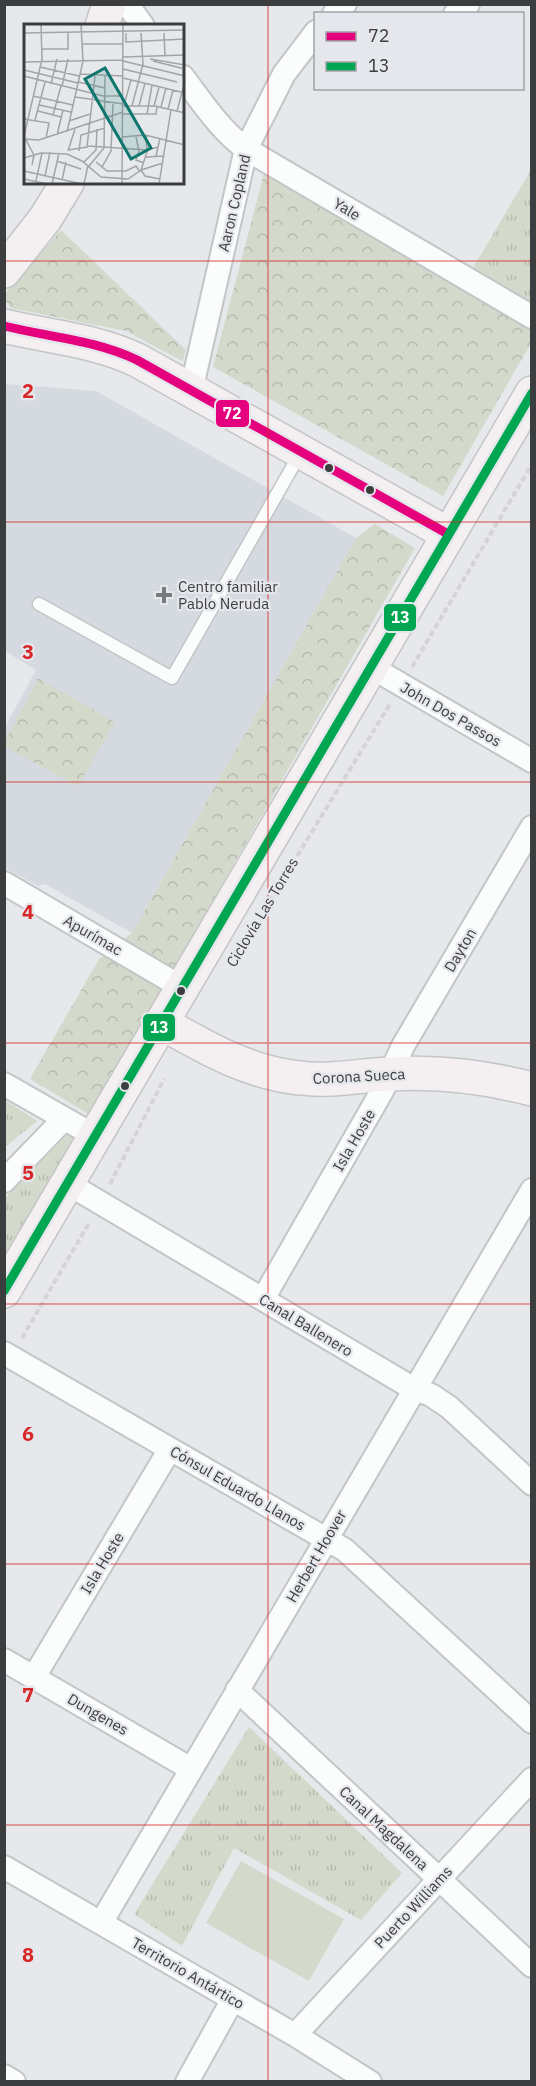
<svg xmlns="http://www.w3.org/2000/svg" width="536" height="2086" font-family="'IBM Plex Sans',sans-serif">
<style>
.built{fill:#d5dae1}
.grass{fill:url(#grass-tufts)}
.park{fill:url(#park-crowns)}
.pitch{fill:#d3dacb}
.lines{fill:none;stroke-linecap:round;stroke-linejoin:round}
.lane-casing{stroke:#c3c5c7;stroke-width:15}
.street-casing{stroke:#c3c5c7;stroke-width:26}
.secondary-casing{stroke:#c3c5c7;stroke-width:36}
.path{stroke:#d4d4d5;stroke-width:4;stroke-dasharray:6 3;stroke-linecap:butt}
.lane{stroke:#fbfcfc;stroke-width:12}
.street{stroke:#fbfcfc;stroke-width:22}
.secondary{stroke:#f4f0f1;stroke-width:33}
.bus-1-casing{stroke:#e5e7ec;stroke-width:14}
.bus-2-casing{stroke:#e5e7ec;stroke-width:14}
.bus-1{stroke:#e5007d;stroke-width:9}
.bus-2{stroke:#00a651;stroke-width:9}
.grid{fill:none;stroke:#d62828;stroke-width:1.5;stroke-opacity:0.55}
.bus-dot{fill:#3c3d3e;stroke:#e5e7ec;stroke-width:2}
.poi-dot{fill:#78797b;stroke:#e5e7ec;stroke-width:2}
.labels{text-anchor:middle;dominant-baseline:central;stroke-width:4.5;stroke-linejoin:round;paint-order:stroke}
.street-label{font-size:15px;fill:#3c3d3e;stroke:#e5e7ec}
.poi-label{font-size:15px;fill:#3c3d3e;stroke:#e5e7ec;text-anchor:start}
.inset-road{fill:none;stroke:#a2a4a6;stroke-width:1.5}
.view{fill:#0f766e;fill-opacity:0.15;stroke:#0f766e;stroke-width:3}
.inset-edge{fill:none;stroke:#3c3d3e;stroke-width:3}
.grid-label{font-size:20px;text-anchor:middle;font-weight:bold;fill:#d62828;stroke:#e5e7ec;stroke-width:4.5;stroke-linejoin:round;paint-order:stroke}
.line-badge{stroke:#e5e7ec;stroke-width:2}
.badge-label{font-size:16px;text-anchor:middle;font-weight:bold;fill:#fff}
</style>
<defs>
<pattern id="grass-tufts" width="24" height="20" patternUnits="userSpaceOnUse" patternTransform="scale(1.5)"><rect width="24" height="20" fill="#d3dacb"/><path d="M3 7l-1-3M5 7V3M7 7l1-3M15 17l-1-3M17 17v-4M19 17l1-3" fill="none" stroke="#b6bcaf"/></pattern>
<pattern id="park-crowns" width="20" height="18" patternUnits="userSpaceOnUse" patternTransform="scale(1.5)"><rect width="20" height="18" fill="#d3dacb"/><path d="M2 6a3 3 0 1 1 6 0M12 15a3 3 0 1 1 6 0" fill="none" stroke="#b6bcaf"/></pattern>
</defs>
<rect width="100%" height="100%" fill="#e6e8eb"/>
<path class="built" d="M7,384L96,391L356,538L132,933L45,884L38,886L5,868V727L36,670L5,651L4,389Z"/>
<path class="grass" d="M531,170V303L473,268Z
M5,1100L37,1121L5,1147Z
M69,1133L77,1136L5,1258V1198Z
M249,1727L402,1873L361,1920L234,1848L182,1946L134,1914Z"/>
<path class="park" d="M264,174L531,330V343L443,496L213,367Z
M61,230L186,350L182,361L126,331L11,308L5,300V294Z
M375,524L415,548L90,1115L30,1079L99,959L132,933L356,538Z
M38,678L115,722L78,786L5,747V741Z"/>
<path class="pitch" d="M241,1861L344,1919L309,1981L206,1923Z"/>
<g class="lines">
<defs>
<path id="lane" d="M39,604L172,678L301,452"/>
<path id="street" d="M127,4L143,26
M334,14L345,4
M455,14L468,4
M183,77C202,102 220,130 246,149L532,317
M191,391L246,149L284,74L316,32
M371,667L532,761
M4,883L183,988
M4,1084L95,1136
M4,1181L64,1119
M67,1183L414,1389L431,1395L449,1407L532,1484
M263,1299L382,1091L403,1046L532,827
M4,1353L345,1550L532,1722
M4,1660L191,1769
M34,1677L170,1449
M237,1690L532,1966
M4,1867L295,2035L370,2082
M101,1923L532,1190
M295,2035L532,1779
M4,2076L14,2082
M187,2082L233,1999"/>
<path id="secondary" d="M102,26L109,4
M4,271L45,219L67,183
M4,326C49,337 95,340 137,360L448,534
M162,1023C206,1048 249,1073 300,1078C331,1082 361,1075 391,1074C439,1071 486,1077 532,1089
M4,1291L532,393"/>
</defs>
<use href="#lane" class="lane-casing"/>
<use href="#street" class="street-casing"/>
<use href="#secondary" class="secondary-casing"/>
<path class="path" d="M412,667L532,464
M269,902L390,704
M110,1184L164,1079
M22,1338L89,1223"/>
<use href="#lane" class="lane"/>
<use href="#street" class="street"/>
<use href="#secondary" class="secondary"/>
<defs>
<path id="bus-1" d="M4,326C49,337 95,340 137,360L448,534"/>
<path id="bus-2" d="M4,1291L532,393"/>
</defs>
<use href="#bus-1" class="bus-1-casing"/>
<use href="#bus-2" class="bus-2-casing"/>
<use href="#bus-1" class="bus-1"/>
<use href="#bus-2" class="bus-2"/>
</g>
<path class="grid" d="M268,4V2082M4,261H532M4,522H532M4,782H532M4,1043H532M4,1304H532M4,1564H532M4,1825H532"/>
<g class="bus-dot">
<circle cx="329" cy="468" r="5"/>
<circle cx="370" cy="490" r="5"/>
<circle cx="181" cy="991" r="5"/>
<circle cx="125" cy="1086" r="5"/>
</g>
<path class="poi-dot" d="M161 586h6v6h6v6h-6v6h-6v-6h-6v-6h6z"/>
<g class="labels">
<g class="street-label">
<text transform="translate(234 203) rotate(-77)">Aaron Copland</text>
<text transform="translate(347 209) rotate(31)">Yale</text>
<text transform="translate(451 714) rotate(30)">John Dos Passos</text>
<text transform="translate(262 912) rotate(-59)">Ciclovía Las Torres</text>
<text transform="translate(93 935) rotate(30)">Apurímac</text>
<text transform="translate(460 950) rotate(-60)">Dayton</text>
<text transform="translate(359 1076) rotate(-3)">Corona Sueca</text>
<text transform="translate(354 1140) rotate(-60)">Isla Hoste</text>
<text transform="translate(306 1325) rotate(31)">Canal Ballenero</text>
<text transform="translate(238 1488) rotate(30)">Cónsul Eduardo Llanos</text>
<text transform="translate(316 1556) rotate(-60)">Herbert Hoover</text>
<text transform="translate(102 1563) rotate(-59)">Isla Hoste</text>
<text transform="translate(98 1714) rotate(30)">Dungenes</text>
<text transform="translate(384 1828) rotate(43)">Canal Magdalena</text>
<text transform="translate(413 1907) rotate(-47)">Puerto Williams</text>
<text transform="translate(188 1973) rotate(30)">Territorio Antártico</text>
</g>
<g class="poi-label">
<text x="178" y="586">Centro familiar<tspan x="178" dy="17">Pablo Neruda</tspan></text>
</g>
</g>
<g transform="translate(24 24)">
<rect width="160" height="160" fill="#e6e8eb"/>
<path class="inset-road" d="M0,9L161,6M102,9V18L161,15M140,9L141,32M59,20H99M18,25H44V8M99,33L161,31M126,35L161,41M99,37L161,52M129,37L161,45M0,38L99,36M16,43L55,52M99,45L153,58M0,46L54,59M56,50L99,52M0,52L79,72H99M99,54L161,69M54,58L81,64M27,60L33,35M38,62L44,35M9,72L49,81M51,73L99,80M15,81L47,88M100,81L107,56M99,82H131L161,89M108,82L119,40L117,9M115,82L121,59M130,82L135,63M137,83L142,64M144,85L149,66M14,87L37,93M153,87L161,57M99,90H132L133,82M123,90L128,61M29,91L37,62M0,95L25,99L22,114M11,96L21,58M45,97L66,90M43,108L59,37L57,0M33,111L39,86M0,112L18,35L17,0M98,113L121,111L161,121M112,113L115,127L112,136L120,139M0,115L15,116L99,88M2,116L10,131L8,141M64,122L123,126L134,123M44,126L63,123L71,52M44,127L51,105M55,127L57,111L81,104M132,132L136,114M122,133L140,132M0,134L17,129L43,130L58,137L77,153L104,155L117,146L123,128L122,111M33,137L57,145M60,138L72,126L73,105M72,138L83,147H102L112,142L116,148M65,142L80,124L81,52M78,143L87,127L89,80M0,147L58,160M21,152L26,128M0,155L23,160M136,155L121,152L117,146L139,139M38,156L42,138M12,157L18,129M28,160L35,129M60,160L64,141M98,160L99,0M135,160L147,86"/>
<path class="view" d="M81,44L127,124L107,135L61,55Z"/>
<rect width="160" height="160" class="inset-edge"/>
</g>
<g class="grid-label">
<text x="28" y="398">2</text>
<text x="28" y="659">3</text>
<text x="28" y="919">4</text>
<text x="28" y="1180">5</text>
<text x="28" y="1441">6</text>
<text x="28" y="1702">7</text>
<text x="28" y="1962">8</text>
</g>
<g class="line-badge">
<rect x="215" y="399" width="35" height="29" rx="6" fill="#e5007d"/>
<rect x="383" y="603" width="34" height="29" rx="6" fill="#00a651"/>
<rect x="142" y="1013" width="34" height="29" rx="6" fill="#00a651"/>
</g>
<g class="badge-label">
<text x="232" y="419">72</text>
<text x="400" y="623">13</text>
<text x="159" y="1033">13</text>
</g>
<rect width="536" height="2086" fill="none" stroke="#3c3d3e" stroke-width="12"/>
<rect x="314" y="12" width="210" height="78" fill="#e5e7ec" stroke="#a1a3a6" stroke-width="1.5"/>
<rect x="326" y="32" width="30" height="9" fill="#e5007d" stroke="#a1a3a6" stroke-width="1.5"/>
<text x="368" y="42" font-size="18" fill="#3c3d3e">72</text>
<rect x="326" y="62" width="30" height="9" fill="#00a651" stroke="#a1a3a6" stroke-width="1.5"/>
<text x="368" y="72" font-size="18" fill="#3c3d3e">13</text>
</svg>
